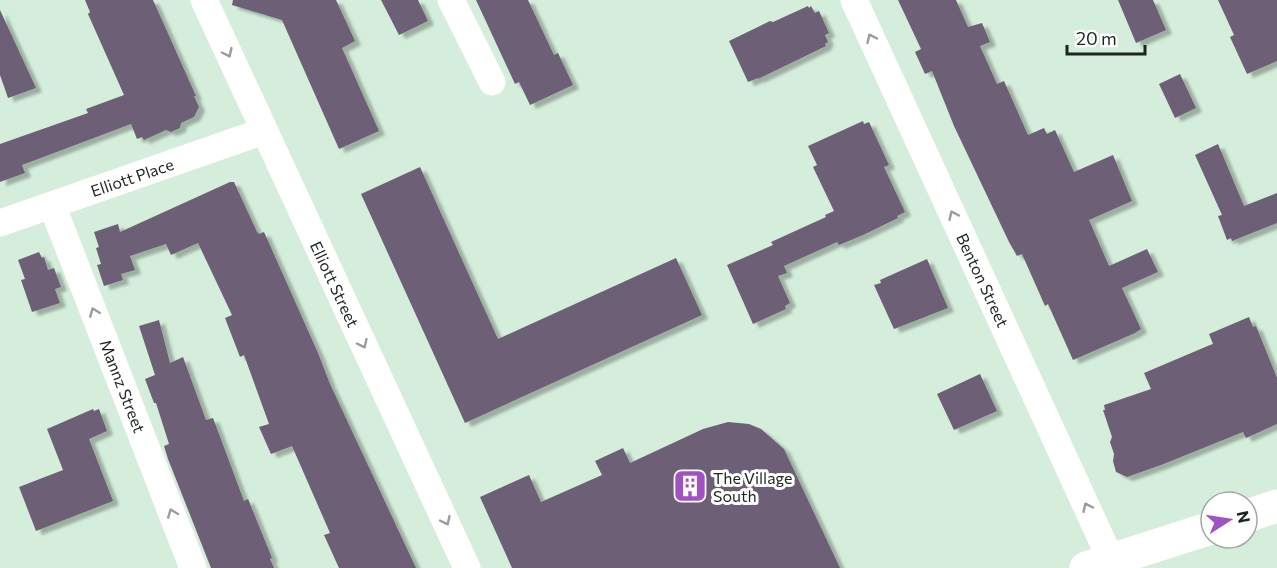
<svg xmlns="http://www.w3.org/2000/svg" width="1277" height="568" font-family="Commissioner,sans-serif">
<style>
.building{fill:#6d5f74;filter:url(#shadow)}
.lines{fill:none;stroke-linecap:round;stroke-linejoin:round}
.minor{stroke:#fff;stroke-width:27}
.primary{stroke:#fff;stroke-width:33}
.oneway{stroke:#999d9a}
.labels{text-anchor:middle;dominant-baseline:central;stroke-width:6;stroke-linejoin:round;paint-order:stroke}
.street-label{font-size:16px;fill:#1c251e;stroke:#fff}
.poi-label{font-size:16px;fill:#1c251e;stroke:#fff;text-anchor:start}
</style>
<defs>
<filter id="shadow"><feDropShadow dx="6" dy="4" stdDeviation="1.5" flood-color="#0004"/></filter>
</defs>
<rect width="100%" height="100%" fill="#d5eedb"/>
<path class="building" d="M85,0H153L196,96H194L199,107L194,117L181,123L180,128L171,132L166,130L144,140L142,137L137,139L131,124L22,165L25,173L0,182V144L88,113L86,109L124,95L88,14L90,12Z
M233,0H336L355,41L342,48L379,131L339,149L282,20L232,5Z
M381,0H418L428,21L399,35Z
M476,0H528L554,55L558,53L573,85L530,105L519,82L515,84Z
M898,0H956L968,27L982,23L990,42L980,46L997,84L1004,81L1028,135L1044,128L1047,134L1055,130L1074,172L1113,155L1132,201L1089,220L1109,266L1147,249L1158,272L1122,288L1141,329L1135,333L1073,360L1048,304L1045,306L1022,254L1017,256L1009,242L954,126L932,71L925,74L915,52L921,49Z
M1118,0H1153L1166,30L1136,43Z
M1218,0H1277V61L1247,74L1230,37L1234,35Z
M808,6L809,8L811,6L815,13L819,11L829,33L825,35L828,42L825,44L826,46L758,79V78L748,82L729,41L770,21L773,22Z
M0,10L36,88L8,98L0,75Z
M1180,74L1196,108L1175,118L1159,84Z
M863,121L864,124L869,122L889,165L884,167L905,212L897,216L898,218L863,235L839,245L837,242L784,266L787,273L778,276L790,303L785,306L786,309L753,324L727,265L773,245L771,242L826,217L825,215L834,211L813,167L817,165L808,146Z
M1218,144L1244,206L1277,193V223L1232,241L1231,238L1227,240L1218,216L1222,215L1195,155Z
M420,167L498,339L676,258L702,315L465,423L361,194Z
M230,182H234L257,232L259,234L264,232L318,353L330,384L416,568H339L324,535L330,533L292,446L271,454L259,427L269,424L244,355L240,357L225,318L232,315L198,243L171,255L166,244L130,256L135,270L121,274L123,280L104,286L97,265L101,264L96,248L99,247L94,232L118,224L120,232Z
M39,252L42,258L44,257L48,270L54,268L61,287L55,289L60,303L32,312L21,280L25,279L18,260Z
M927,259L948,308L894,329L874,285L881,283L880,280Z
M1249,317L1253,327L1256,326L1277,378V424L1246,438L1243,432L1161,465L1127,477L1116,472L1113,461L1114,454L1110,442L1112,437L1103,410H1105L1104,405L1151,389L1144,373L1210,345L1213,344L1209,334Z
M159,320L170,363L183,357L206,420L213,418L244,501L248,499L272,558L270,559L274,568H211L168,459L164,446L169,444L156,403H154L145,379L155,375L139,326Z
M980,374L997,411L954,430L937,394Z
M93,409L94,411L99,409L107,431L89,439L113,501L36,531L19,487L63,470L47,429Z
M728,422L749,424L761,429L784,449L840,568H512L480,497L529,475L541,502L602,475L595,461L623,448L630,463L703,429Z"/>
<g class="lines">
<path class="minor" d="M204,0L467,568
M451,0L492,82
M854,0L1111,560
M52,205L193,568
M0,223L264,131"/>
<path class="primary" d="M1247,516L1277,506
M1086,568L1211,528"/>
</g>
<defs><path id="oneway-chevron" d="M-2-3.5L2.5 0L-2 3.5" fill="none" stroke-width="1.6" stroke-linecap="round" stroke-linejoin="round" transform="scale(1.5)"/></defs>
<g class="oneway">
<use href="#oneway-chevron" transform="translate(871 38) rotate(-115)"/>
<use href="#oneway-chevron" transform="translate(228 53) rotate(65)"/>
<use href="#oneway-chevron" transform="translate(953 215) rotate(-115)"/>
<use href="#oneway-chevron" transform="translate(94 312) rotate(-111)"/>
<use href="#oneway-chevron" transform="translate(363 344) rotate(65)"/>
<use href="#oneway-chevron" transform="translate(1087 507) rotate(-115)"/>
<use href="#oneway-chevron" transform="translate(172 513) rotate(-111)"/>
<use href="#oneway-chevron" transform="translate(446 521) rotate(65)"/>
</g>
<defs>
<symbol id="building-square" viewBox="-11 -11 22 22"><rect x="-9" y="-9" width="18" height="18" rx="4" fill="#a151c2" stroke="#fff"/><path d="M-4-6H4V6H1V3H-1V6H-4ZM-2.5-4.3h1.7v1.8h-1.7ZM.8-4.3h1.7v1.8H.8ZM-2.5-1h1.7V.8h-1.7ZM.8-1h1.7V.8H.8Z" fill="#fff"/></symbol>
</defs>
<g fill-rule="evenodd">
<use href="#building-square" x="671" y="467" width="38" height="38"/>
</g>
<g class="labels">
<g class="street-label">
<text transform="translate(132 177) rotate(-19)">Elliott Place</text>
<text transform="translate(983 280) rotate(65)">Benton Street</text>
<text transform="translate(335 284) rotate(65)">Elliott Street</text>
<text transform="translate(123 386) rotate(69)">Mannz Street</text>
</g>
<g class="poi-label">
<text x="713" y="477">The Village<tspan x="713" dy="18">South</tspan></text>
</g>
</g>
<g transform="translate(1229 520) rotate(78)"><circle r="28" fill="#ffffff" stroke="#a4a8a5" stroke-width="1.5"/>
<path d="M0-4.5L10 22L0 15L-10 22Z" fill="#a151c2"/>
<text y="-9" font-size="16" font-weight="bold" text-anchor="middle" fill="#1c251e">N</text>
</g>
<path d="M1067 45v9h78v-9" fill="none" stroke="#1c251e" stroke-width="3"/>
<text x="1076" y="45" font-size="18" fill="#1c251e" stroke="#ffffff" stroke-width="4.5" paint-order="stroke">20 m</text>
</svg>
